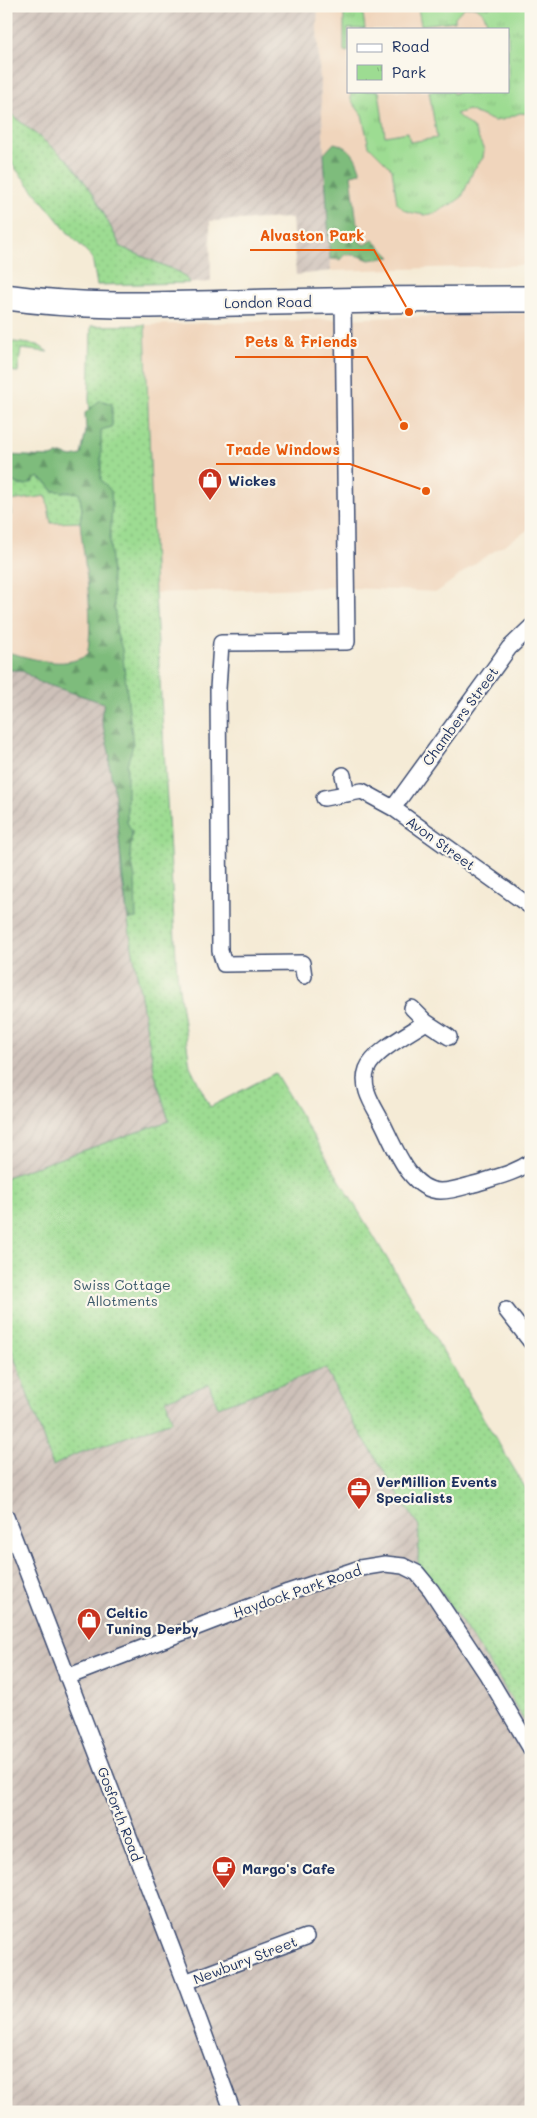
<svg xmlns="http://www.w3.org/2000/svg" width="537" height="2118" font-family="Mali,sans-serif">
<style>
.built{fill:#f0d5bc;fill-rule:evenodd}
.industrial{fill:url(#industrial-furrows)}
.grass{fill:url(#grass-dots);stroke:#5c8678}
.forest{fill:url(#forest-firs);stroke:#4c766d}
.park{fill:url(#park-tufts);stroke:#5c8678}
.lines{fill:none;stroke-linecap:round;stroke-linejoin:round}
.minor-casing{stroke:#3c4b70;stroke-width:18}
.primary-casing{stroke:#3c4b70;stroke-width:28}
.minor{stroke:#fff;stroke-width:15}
.primary{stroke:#fff;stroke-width:25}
.labels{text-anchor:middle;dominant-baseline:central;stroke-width:4.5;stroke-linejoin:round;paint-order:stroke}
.street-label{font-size:14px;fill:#1b2f5e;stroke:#fbf7ec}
.poi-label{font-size:14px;font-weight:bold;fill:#1b2f5e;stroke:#fbf7ec;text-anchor:start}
.park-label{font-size:14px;fill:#3c5a6b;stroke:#fbf7ec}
.leader{fill:none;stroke:#e8590c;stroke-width:2}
.callout-dot{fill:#e8590c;stroke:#fbf7ec;stroke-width:2}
.callout-label{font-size:15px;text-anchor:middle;font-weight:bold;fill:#e8590c;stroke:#fbf7ec;stroke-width:4.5;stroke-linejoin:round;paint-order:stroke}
</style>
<defs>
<pattern id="industrial-furrows" width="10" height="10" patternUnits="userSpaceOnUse" patternTransform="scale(1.25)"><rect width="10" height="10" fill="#cec1b9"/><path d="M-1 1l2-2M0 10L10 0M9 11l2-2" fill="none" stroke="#b0a6a1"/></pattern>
<pattern id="grass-dots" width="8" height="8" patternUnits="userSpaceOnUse" patternTransform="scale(1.25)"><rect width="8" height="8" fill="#9ddc92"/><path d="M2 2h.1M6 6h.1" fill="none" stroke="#87bd80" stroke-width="1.8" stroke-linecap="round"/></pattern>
<pattern id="forest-firs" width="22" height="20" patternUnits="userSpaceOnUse" patternTransform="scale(1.25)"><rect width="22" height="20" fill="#7ebc7c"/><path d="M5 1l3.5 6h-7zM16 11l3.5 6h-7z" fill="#669969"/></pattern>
<pattern id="park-tufts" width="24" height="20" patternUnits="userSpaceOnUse" patternTransform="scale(1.25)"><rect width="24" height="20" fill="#9ddc92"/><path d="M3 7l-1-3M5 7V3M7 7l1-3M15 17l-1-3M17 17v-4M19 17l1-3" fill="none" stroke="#87bd80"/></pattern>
</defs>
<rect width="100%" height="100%" fill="#fbf7ec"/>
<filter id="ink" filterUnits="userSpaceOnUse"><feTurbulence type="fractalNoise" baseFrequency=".02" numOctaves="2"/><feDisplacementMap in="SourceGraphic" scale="10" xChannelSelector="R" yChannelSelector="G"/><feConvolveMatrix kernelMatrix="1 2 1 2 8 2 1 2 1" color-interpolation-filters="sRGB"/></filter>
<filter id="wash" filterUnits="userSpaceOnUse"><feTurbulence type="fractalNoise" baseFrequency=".0096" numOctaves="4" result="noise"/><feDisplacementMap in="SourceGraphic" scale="20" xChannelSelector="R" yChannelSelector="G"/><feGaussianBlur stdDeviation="1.12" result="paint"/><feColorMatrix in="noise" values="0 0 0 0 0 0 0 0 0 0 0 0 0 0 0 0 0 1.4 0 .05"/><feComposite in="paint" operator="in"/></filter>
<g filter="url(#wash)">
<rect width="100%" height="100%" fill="#f5ebd6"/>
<path class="built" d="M318,6H531V265L331,271L317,28ZM348,29H508V91H348Z
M531,313V528L477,562L437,592L333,587L155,593L145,325Z
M6,456L95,473L110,685L6,662Z"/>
<path class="industrial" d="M7,6H318L317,28L331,271L296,275L292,218L210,221L211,282L190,283L181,273L121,247L93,193L69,161L6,110Z
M6,662L110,685L117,767L121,873L131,941L155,1075L169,1121L6,1178Z
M6,1334L53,1466L74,1455L172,1421L165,1400L209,1384L218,1407L326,1368L344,1407L419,1527L418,1564L434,1581L497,1675L531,1732V2112H6Z"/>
<path class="grass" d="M6,110L69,161L93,193L121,247L181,273L190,283L97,285L92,257L70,235L6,157Z
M145,325L155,593L177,974L190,1066L210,1107L275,1073L531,1497V1732L497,1675L434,1581L418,1564L419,1527L344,1407L326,1368L218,1407L209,1384L166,1400L172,1421L74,1455L53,1466L6,1334V1177L169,1121L155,1075L131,941L121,873L117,767L89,399L91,326Z
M6,341L38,345L48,352L21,349L18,372L6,371Z
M37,477L47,483L53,491L79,492L82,509L80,522L51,523L46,496L10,501L11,515L6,516V485L14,482L21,486Z"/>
<path class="forest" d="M334,143C352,147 356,157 361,173L351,175L357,224L361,227L358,237L360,242L365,245L373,240L391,257L369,260L359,256L345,254L340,260L330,259L324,154Z
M100,400L112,404V427L101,430V480L111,491L112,506L110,540L112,582L117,634L122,649L133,745L127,765V822L132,832L130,854L135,878L136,918L128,920C122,877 119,833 114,789C113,779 107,766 110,756L101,717L104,703L39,682L21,670H6V652C33,658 62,670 87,655C95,616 84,563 80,522L82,509L79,493L53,491L47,483L38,477C30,485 24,488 14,482L6,485V455L50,457L61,454L72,457L81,455L86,431L85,413Z"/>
<path class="park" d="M344,6H362L365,29H348V52L344,51Z
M413,6L531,7V48L526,49L531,71V114L520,113L502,120L494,121L468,110L456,114L474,129L484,150L483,158L474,169L462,197L455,202L435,213L425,215L413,213L404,210L397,203L392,169L369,146L362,115L351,100L350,91H379L385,136L408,132L410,142L437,138L429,91H452L453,94L460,91H508V29H487C489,16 478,2 464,8C461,10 458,14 455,17V21L421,25L418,8L413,9Z"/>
</g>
<g filter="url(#ink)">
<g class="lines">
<defs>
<path id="minor" d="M343,775L347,794
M324,798L362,791L393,808L531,907
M393,808L509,648L531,627
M304,976L302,963L224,964L220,951L218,689L221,643L347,642L343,301
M412,1008L426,1022
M449,1037L426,1022C410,1033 374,1051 367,1069C360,1088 374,1106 382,1122C394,1145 410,1192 441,1191C453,1191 466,1186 478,1183C496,1177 515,1173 531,1162
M506,1310L531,1342
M6,1517L185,1982L233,2112
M67,1677L288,1592L360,1568L385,1564L403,1566L417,1573L431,1590L486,1673L531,1749
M185,1982L306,1937"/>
<path id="primary" d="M6,297C97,310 183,304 274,302C359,300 445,299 531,299"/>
</defs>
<use href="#minor" class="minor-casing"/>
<use href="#primary" class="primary-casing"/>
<use href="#minor" class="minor"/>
<use href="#primary" class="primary"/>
</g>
</g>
<defs>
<symbol id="shop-pin" viewBox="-11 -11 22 30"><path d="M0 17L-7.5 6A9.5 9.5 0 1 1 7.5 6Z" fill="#c8321e" stroke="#fbf7ec"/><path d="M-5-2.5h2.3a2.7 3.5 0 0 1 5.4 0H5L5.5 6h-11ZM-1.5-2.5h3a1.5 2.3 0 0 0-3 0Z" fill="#fff"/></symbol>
<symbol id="office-pin" viewBox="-11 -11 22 30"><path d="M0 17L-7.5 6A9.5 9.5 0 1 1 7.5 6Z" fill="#c8321e" stroke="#fbf7ec"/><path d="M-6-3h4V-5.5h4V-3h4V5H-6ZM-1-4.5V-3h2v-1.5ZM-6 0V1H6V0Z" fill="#fff"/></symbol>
<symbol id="cafe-pin" viewBox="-11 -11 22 30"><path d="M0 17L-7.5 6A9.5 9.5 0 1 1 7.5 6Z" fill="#c8321e" stroke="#fbf7ec"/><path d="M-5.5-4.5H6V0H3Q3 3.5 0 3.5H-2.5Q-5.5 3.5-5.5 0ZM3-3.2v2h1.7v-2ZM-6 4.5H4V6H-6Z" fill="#fff"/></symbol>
</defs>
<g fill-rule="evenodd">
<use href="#shop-pin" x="196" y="466" width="28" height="38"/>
<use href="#office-pin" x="345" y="1475" width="28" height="38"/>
<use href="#shop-pin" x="75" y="1606" width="28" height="38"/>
<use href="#cafe-pin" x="210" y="1854" width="28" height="38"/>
</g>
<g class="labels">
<g class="street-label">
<text transform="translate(268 302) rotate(-1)">London Road</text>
<text transform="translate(460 716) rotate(-54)">Chambers Street</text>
<text transform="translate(441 843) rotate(36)">Avon Street</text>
<text transform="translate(297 1591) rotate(-19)">Haydock Park Road</text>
<text transform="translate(120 1814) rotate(69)">Gosforth Road</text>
<text transform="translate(245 1960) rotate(-21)">Newbury Street</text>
</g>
<g class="poi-label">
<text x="228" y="480">Wickes</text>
<text x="376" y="1481">VerMillion Events<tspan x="376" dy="16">Specialists</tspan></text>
<text x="106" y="1612">Celtic<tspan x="106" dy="16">Tuning Derby</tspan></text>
<text x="242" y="1868">Margo's Cafe</text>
</g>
<g class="park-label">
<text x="122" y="1284">Swiss Cottage<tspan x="122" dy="16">Allotments</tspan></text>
</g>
</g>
<path class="leader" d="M409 312L374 250H250M404 426L367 357H235M426 491L350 464H216"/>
<g class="callout-dot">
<circle cx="409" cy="312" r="5"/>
<circle cx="404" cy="426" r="5"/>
<circle cx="426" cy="491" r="5"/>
</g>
<g class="callout-label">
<text x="312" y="241">Alvaston Park</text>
<text x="301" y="347">Pets &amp; Friends</text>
<text x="283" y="455">Trade Windows</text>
</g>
<rect width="537" height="2118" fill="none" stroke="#fbf7ec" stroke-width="25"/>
<rect x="347" y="28" width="162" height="65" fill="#fbf7ec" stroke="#a1a7b3"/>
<rect x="357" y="44" width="25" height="8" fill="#ffffff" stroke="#a1a7b3"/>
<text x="392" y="52" font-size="15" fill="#1b2f5e">Road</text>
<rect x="357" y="65" width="25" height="15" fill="url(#park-tufts)" stroke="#a1a7b3"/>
<text x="392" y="78" font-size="15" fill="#1b2f5e">Park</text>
</svg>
